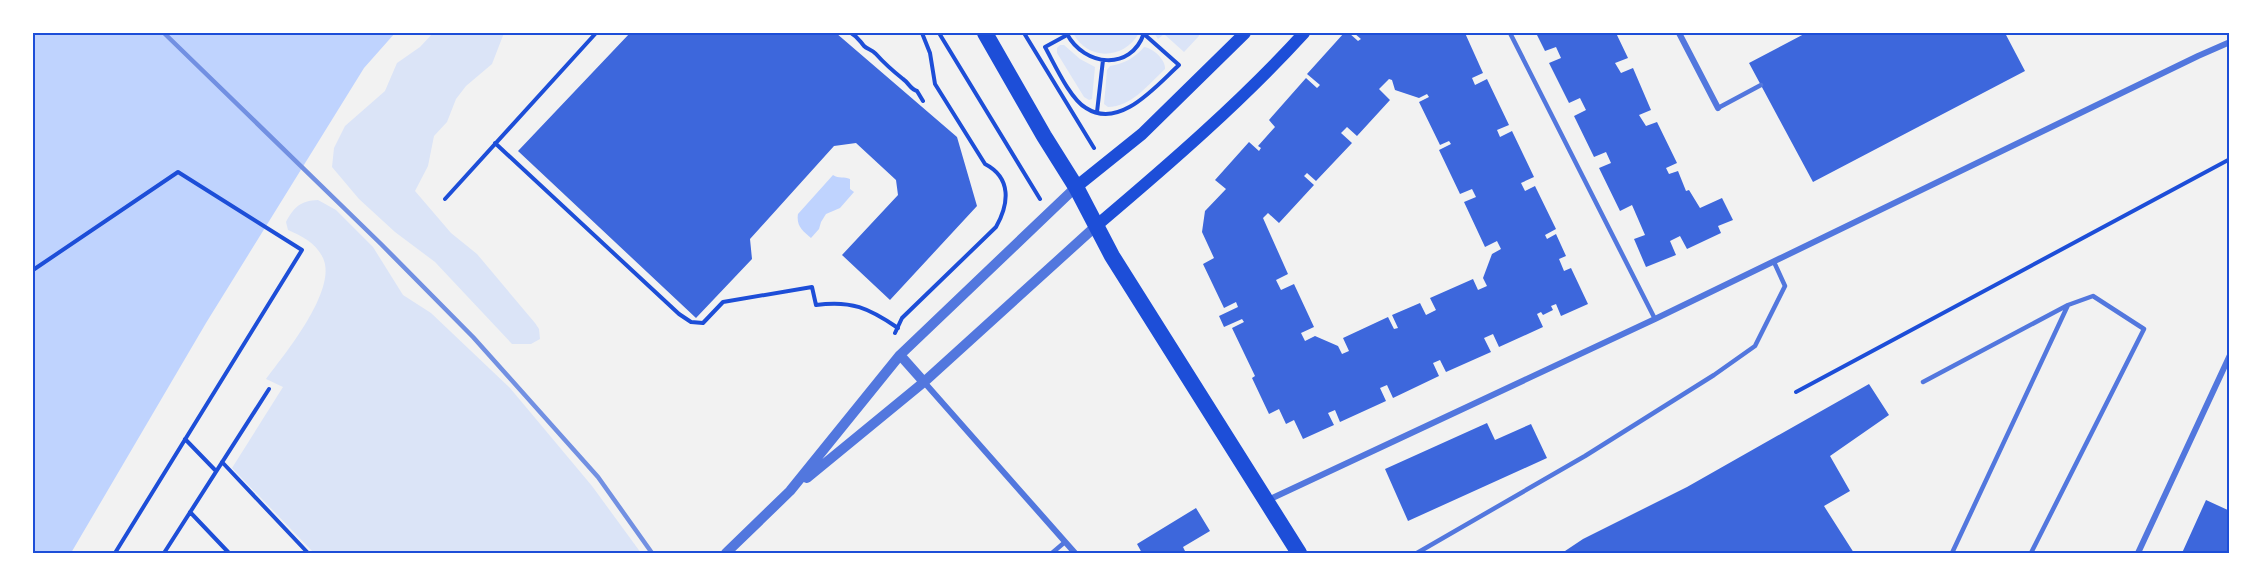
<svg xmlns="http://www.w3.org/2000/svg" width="2263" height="586" font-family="Quicksand,sans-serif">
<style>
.green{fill:#dbe4f7}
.water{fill:#bfd3fe}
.building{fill:#3d67dc;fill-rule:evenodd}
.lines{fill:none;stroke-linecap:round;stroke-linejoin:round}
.path{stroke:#1d4ed8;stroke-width:4}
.service{stroke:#5277de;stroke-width:4.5}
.minor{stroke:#5277de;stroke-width:6}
.tertiary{stroke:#5277de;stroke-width:10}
.secondary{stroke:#1d4ed8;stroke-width:12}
.trunk{stroke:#1d4ed8;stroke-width:16}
.rail{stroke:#7290e2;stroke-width:4.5}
.neatline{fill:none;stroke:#1d4ed8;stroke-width:2}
</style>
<rect width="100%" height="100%" fill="#f2f2f2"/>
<path class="green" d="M433,33H504L492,64L466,86L456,99L447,122L434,136L428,166L415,191L451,233L477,254L535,323L539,329L540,339L531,344H512L435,262L395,232L359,199L332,167L334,148L345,126L385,91L397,63L420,47Z
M1073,33H1139C1124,60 1087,61 1073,33Z
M1154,33H1198L1199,36L1184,52L1164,34L1158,39Z
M1060,45H1064L1080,59L1095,67L1092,99L1089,100L1084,97L1057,53V48Z
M1144,47C1153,48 1166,60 1165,69C1149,84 1131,107 1108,107L1104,104L1107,70L1110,66C1123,64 1135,58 1144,47Z
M318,200L336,210L373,247L403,295L431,313L510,388L592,486L641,553H314L232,468L283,387L266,379C284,355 338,290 323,258C316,243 302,236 288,230L286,222C294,207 300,201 318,200Z"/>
<path class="water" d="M33,33H395L364,68L206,323L71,553H33Z
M833,175C839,179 844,176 850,179V189L854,192L840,208L826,214L821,222L819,229L811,238C803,231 796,226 798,214Z"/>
<path class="building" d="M630,33H836L957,137L977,206L890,300L842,255L898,195L896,180L856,143L834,146L750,239L752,259L696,318L518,151Z
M1344,33H1349L1358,41L1361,39L1354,33H1465L1483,73L1472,78L1475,85L1487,79L1509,125L1497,130L1500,137L1512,131L1534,177L1521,183L1525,191L1535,186L1556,229L1545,235L1547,239L1556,234L1566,256L1559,259L1564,271L1571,268L1588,304L1561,316L1556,304L1551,306L1553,310L1543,315L1541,312L1537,314L1543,327L1499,347L1493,334L1484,338L1491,352L1446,372L1440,360L1433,363L1439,376L1393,398L1387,385L1380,388L1386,401L1340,422L1335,410L1328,413L1334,425L1303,439L1294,420L1286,424L1279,409L1269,414L1252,378L1255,376L1232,328L1244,322L1242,319L1224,327L1219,316L1238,307L1236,302L1224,308L1203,264L1214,258L1202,232L1205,211L1226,189L1215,180L1249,142L1259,151L1261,148L1258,146L1275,127L1269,120L1306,78L1317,88L1320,85L1307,74ZM1389,79L1392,80L1395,90L1419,98L1427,94L1429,97L1419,102L1440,145L1449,141L1451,144L1439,150L1460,194L1472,189L1476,197L1464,202L1485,247L1497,241L1501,249L1492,254L1483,278L1487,286L1478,290L1473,279L1430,298L1436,310L1426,315L1420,303L1392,315L1398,328L1394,329L1388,317L1343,338L1349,351L1342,354L1338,346L1315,336L1305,341L1301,333L1314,327L1294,284L1281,290L1276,280L1288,274L1263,218L1268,213L1279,223L1314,185L1304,176L1307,173L1316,181L1352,143L1341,133L1347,127L1357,136L1390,100L1379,89Z
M1536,33H1616L1628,58L1615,63L1621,73L1633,68L1651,110L1639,115L1646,126L1657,122L1677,163L1666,168L1669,174L1678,171L1686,191L1689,190L1700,208L1722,198L1733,220L1718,226L1721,233L1687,249L1680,236L1670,241L1676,255L1646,267L1634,239L1645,235L1632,205L1620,211L1599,168L1611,163L1606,152L1594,157L1574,116L1586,110L1580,98L1569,103L1549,63L1561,58L1556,47L1545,51Z
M1806,33H2005L2025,71L1813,182L1749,63Z
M1869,384L1889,415L1830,456L1850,491L1824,506L1854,553H1562L1583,539L1687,487Z
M1487,423L1495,440L1531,424L1547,458L1408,521L1385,469Z
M2206,500L2230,511V553H2182Z
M1196,508L1210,531L1183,547L1186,553H1142L1137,544Z"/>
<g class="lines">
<path class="path" d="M851,33C858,37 859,40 864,46C867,49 873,50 876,54C884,63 893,71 903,79C909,83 910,89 917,91L923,101
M939,33L1040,199
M1024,33L1094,148
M1067,34C1084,66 1131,72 1144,33
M1067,35L1045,47C1054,63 1070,99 1086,108C1120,130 1156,86 1179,65L1144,34
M1097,112L1103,60
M495,143L679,314L691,322L703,323L723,302L812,287L816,305C851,300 869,308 898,328
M445,199L596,33
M33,270L178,172L302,250L115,553
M895,333L902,318L996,227C1009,204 1012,178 985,164L935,84L930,53L922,33
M1796,392L2230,159
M185,439L216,471
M222,462L308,553
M190,512L229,553
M164,553L269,389"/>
<path class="service" d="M1510,33L1655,319
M1718,108L1761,85
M1923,382L2068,305
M1052,553L1065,542
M1417,553L1585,456L1714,375L1755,346L1785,286L1774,262
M1952,553L2068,305L2093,296L2144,329L2031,553"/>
<path class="minor" d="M1679,33L1718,108
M924,382L1075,553
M1266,501L1655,319L2198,56L2230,42
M2138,553L2230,355"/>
<path class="tertiary" d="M900,355L924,382
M807,478L924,382L1096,226
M726,553L790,491L900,355L1076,187"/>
<path class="secondary" d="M1076,187L1142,134L1245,33
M1096,226C1168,165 1240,103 1304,33"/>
<path class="trunk" d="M985,33L1044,136L1076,187L1112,256L1299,553"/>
<path class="rail" d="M164,33L381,244L473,337L598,477L652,553"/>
</g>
<rect width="2263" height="586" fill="none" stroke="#ffffff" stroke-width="69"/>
<rect x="34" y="34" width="2194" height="518" class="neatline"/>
</svg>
